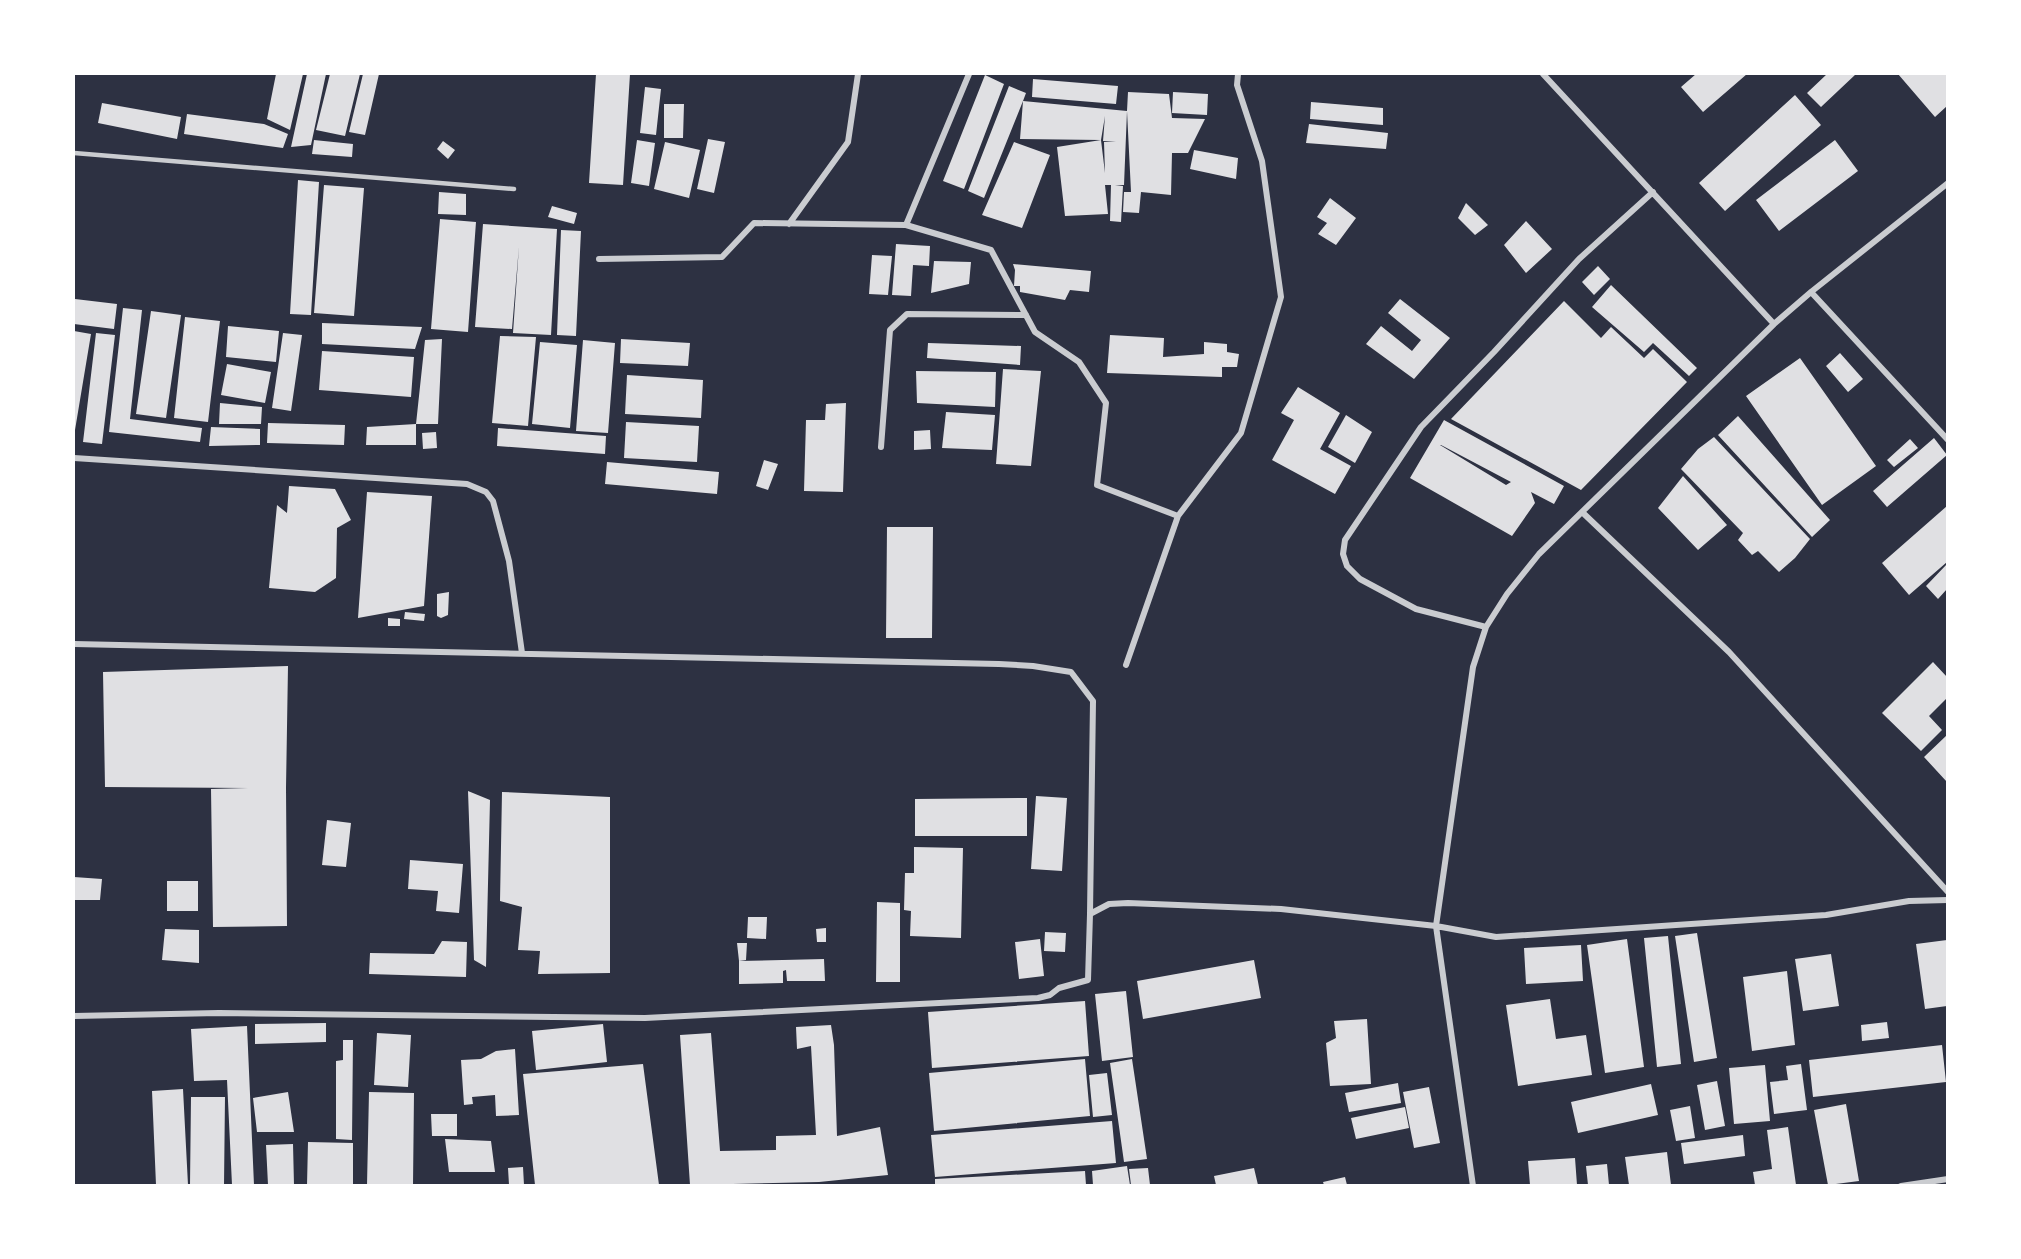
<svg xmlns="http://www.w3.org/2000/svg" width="2021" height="1259" font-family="Ubuntu,sans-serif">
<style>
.building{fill:#e0e0e3;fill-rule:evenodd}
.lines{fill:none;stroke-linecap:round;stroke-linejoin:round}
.service{stroke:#caccd0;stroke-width:4.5}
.minor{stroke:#caccd0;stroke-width:6}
</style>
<rect width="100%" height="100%" fill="#2d3142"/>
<path class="building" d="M276,74H303L290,130L267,119Z
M307,74H326L311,145L291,147Z
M330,74H360L345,136L316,130Z
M363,74H379L365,135L349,132Z
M596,74H630L623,185L589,183Z
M1696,74H1747L1703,112L1681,87Z
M1827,74H1856L1821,107L1807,93Z
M1898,74H1947V106L1935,117Z
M985,75L1004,84L964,189L943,181Z
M1033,79L1118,86L1116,104L1032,97Z
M1009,86L1026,93L1023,101L1127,111L1124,185H1115L1123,186L1121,222L1110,221L1111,185H1105L1108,214L1065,216L1057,147L1101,140L1105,173L1104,142H1116L1103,141L1105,116L1101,140L1020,139L1023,101L984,198L968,191Z
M645,87L661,89L656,135L640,133Z
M1128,92L1169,94L1172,118L1205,119L1188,153H1172L1171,195L1141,192L1139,213L1123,212L1124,192H1131L1127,111Z
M1173,92L1208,94L1207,115L1172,113Z
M1795,95L1821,125L1725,211L1699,183Z
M1311,102L1383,108V125L1310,119Z
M102,103L181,117L177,139L98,123Z
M664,104H684L683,138H664Z
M187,114L264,124L288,134L283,148L184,134Z
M1309,124L1388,133L1386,149L1306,143Z
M708,139L725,142L714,193L697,189Z
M314,140L353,144L352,157L312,154Z
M637,140L655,143L649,186L631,183Z
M1835,140L1858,171L1779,231L1756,200Z
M443,141L455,150L448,159L437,149Z
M665,142L700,150L689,198L654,189Z
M1014,142L1050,155L1022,228L982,215Z
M1194,150L1238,158L1236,179L1190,169Z
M298,180L319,182L311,315L290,314Z
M324,185L364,188L354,316L314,313Z
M439,192L466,194V215L438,214Z
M1330,198L1356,218L1336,245L1318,234L1327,223L1317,217Z
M1466,203L1488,225L1475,235L1458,218Z
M552,206L577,213L574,224L548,217Z
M440,219L476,222L468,332L431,329Z
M1526,221L1552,249L1526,273L1504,245Z
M483,224L557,229L551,335L513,333L519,246L512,329L475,327Z
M561,230L581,231L576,336L557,335Z
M896,244L930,246L929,266L913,265L911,296L892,295Z
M872,255L892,256L888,295L869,294Z
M934,261L971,262L969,284L931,293Z
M1013,264L1091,271L1089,292L1070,290L1065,300L1020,292V286H1014L1015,270Z
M1598,266L1610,279L1594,295L1582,282Z
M1611,285L1697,368L1689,376L1653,343L1644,352L1592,307Z
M75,299L117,304L114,329L74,324Z
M1400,299L1450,338L1414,379L1366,344L1381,326L1412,351L1421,340L1388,313Z
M1564,301L1601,338L1611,327L1644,358L1653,349L1687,382L1581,490L1451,419Z
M123,308L142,310L130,419L202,428L200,442L109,432Z
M151,311L181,315L166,418L136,414Z
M185,317L220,321L208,422L174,418Z
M322,323L422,327L415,349L322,344Z
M228,326L279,331L276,362L226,357Z
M74,331L91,334L75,430H74Z
M96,333L115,335L102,444L83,442Z
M283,333L302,335L291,411L272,408Z
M1110,335L1164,338L1163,357L1204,354V342L1227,344V352L1239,354L1237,367H1222V377L1107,373Z
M500,336L536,337L528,426L492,423Z
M442,339L438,424H416L425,340Z
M621,339L690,343L688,366L620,363Z
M583,340L615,343L608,433L576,431Z
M540,342L577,345L570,428L532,424Z
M928,343L1021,346L1020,365L927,358Z
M322,351L414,357L411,397L319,390Z
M1840,353L1863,379L1848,392L1826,366Z
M1800,358L1876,466L1822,505L1746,396Z
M227,364L271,372L265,403L221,395Z
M1003,369L1041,371L1031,466L996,464Z
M916,371L996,372L995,407L917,403Z
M627,375L703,380L701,418L625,414Z
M1298,387L1340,413L1320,449L1351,466L1335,494L1272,460L1294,420L1281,413Z
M220,403L262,407L261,424H219Z
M846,403L843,492L804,491L806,420H825L826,404Z
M946,412L995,415L992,450L942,448Z
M1346,415L1372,432L1355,463L1328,447Z
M1738,416L1830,520L1812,537L1718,435Z
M1444,420L1564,486L1554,504L1531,492L1535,503L1512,536L1410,478ZM1440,445H1441L1511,482L1506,485Z
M626,422L699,426L697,462L624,458Z
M268,423L345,425L344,445L267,443Z
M416,424V445H366L367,427Z
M211,427L260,429V445L209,446Z
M498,428L606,436L605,454L497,446Z
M930,430L931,449L914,450V431Z
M436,432L437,448L423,449L422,433Z
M1714,437L1810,539L1795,558L1779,572L1758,551L1752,555L1738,540L1743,533L1681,469L1698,449Z
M1934,438L1947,455L1887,507L1873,491Z
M1910,439L1918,448L1894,467L1887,460Z
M764,460L778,464L768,490L756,486Z
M607,462L719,472L717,494L605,484Z
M1683,476L1727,525L1698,550L1658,508Z
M289,486L335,489L351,520L337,528L336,578L315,592L269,588L277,505L287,513Z
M367,492L432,496L424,606L358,618Z
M1947,506V562L1909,595L1882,563Z
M887,527H933L932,638H886Z
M1947,564V589L1938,599L1926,586Z
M449,592L448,615L441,618L437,616V594Z
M405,612L425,614L424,621L404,619Z
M388,618L400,619V626H388Z
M1933,662L1947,677V698L1929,716L1942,730L1921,751L1882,713Z
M288,666L286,788L287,926L213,927L211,789L248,788L105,787L103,672Z
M1947,735V782L1924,757Z
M468,791L490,800L486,967L474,960Z
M502,792L610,797V973L538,974L540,951L518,950L522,907L500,901Z
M1036,796L1067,798L1062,871L1031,869Z
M1027,798V836H915V799Z
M327,820L351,823L346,867L322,865Z
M914,847L963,848L961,938L910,936L911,911L904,910L905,873H914Z
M410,860L463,864L459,913L436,911L438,891L408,889Z
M74,877L102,879L100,900H74Z
M167,881H198V911H167Z
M877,902L900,903V982H876Z
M748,917H767L766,939L747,938Z
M826,928V942H817L816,929Z
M165,929L199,930V963L162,960Z
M1045,932L1066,933L1065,952L1044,951Z
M1697,933L1717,1058L1694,1062L1675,936Z
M1668,936L1681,1064L1657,1067L1644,938Z
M1040,939L1044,976L1019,979L1015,942Z
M1627,939L1644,1067L1605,1073L1587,945Z
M1947,940V1006L1925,1009L1916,944Z
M442,941L467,942L466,977L369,974L370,953L434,954Z
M737,943H747L746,960L739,961Z
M1581,945L1583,981L1526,984L1524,948Z
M1831,954L1839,1006L1803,1011L1795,959Z
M824,959L825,981H787L786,970L783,971V983L739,984V961Z
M1254,960L1261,998L1143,1019L1137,981Z
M1787,971L1795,1045L1752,1051L1743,977Z
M1126,991L1133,1057L1102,1061L1095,994Z
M1550,999L1556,1039L1586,1035L1592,1075L1518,1086L1506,1005Z
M1085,1001L1089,1056L932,1068L928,1012Z
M1367,1019L1371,1084L1330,1086L1326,1043L1336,1038L1334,1021Z
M1887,1022L1889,1038L1862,1041L1861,1025Z
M326,1023V1042L255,1044V1024Z
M603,1024L607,1062L536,1070L532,1031Z
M831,1025L834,1045L837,1136L880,1127L888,1175L819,1182L690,1185L680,1035L711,1033L720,1151L776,1150V1136L816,1135L811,1046L797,1049L796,1027Z
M247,1026L254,1185H232L227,1080L194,1081L191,1029Z
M377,1033L411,1035L408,1087L374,1085Z
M343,1040H353L352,1140L336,1139V1061L343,1060Z
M1942,1045L1946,1082L1813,1097L1809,1060Z
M515,1049L519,1115L496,1116L495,1095L472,1097L473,1104L464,1105L461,1060L481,1059L496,1051Z
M1085,1059L1090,1116L934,1131L929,1073Z
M1132,1059L1147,1159L1124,1162L1110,1063Z
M643,1064L659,1185H535L523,1074Z
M1801,1064L1807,1110L1774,1114L1770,1082L1788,1080L1786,1066Z
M1765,1065L1770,1121L1734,1124L1729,1068Z
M1107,1073L1112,1115L1093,1117L1089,1075Z
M1717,1081L1725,1126L1705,1130L1697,1085Z
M1398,1083L1401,1103L1349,1112L1345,1093Z
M1651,1084L1658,1115L1578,1133L1571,1102Z
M1429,1087L1440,1143L1414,1148L1403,1092Z
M183,1089L188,1185H156L152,1091Z
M288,1092L294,1132H257L253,1098Z
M369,1092L414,1093L413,1185H367Z
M191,1097H225L224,1185H190Z
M1846,1104L1859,1181L1828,1185L1814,1110Z
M1690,1106L1695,1138L1676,1141L1670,1110Z
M1405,1107L1409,1128L1356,1139L1351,1118Z
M431,1114H457V1136H432Z
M1112,1121L1116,1163L935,1177L931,1135Z
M1788,1127L1796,1185H1755L1753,1172L1772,1169L1767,1130Z
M1743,1135L1745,1156L1684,1164L1681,1143Z
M445,1139L491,1141L495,1172H449Z
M308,1142L353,1143V1185H307Z
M293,1144L294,1185H268L266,1145Z
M1667,1152L1671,1185H1629L1625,1157Z
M1575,1158L1577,1185H1530L1528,1161Z
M1607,1164L1609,1185H1588L1586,1166Z
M1127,1166L1130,1185H1093L1092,1171Z
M523,1167L524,1185H509L508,1168Z
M1148,1168L1150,1185H1131L1129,1169Z
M1254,1168L1258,1185H1216L1214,1176Z
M1085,1171L1086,1185H935V1179Z
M1345,1177L1347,1185H1324L1323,1182Z"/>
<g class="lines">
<path class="service" d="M74,153L514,189"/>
<path class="minor" d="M1543,74L1774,324
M789,224L848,142L858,74
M906,225L991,250L1035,332L1079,362L1106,403L1097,485L1178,516L1126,665
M599,259L722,257L754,223L906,225L969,74
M1811,292L1948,440
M881,447L890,330L907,314L1026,315
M74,458L467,484L486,492L493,501L509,561L522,653
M1582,512L1729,652L1948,892
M1178,516L1241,433L1281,297L1262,161L1237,85L1238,74
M1486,627L1416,609L1360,579L1347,566L1343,554L1345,540L1421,427L1494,352L1579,259L1653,192
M74,644L999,664L1033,666L1071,672L1093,701L1090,914
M74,1016L219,1013L645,1018L1038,998L1050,995L1059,988L1088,980L1090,914L1109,904L1128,903L1281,909L1436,926L1496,937L1826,915L1909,901L1948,900
M1473,1186L1436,926L1473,667L1486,627L1507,594L1539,554L1774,324L1811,292L1948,183
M1901,1186L1948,1179"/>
</g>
<rect width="2021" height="1259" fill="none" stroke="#ffffff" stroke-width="150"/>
</svg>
